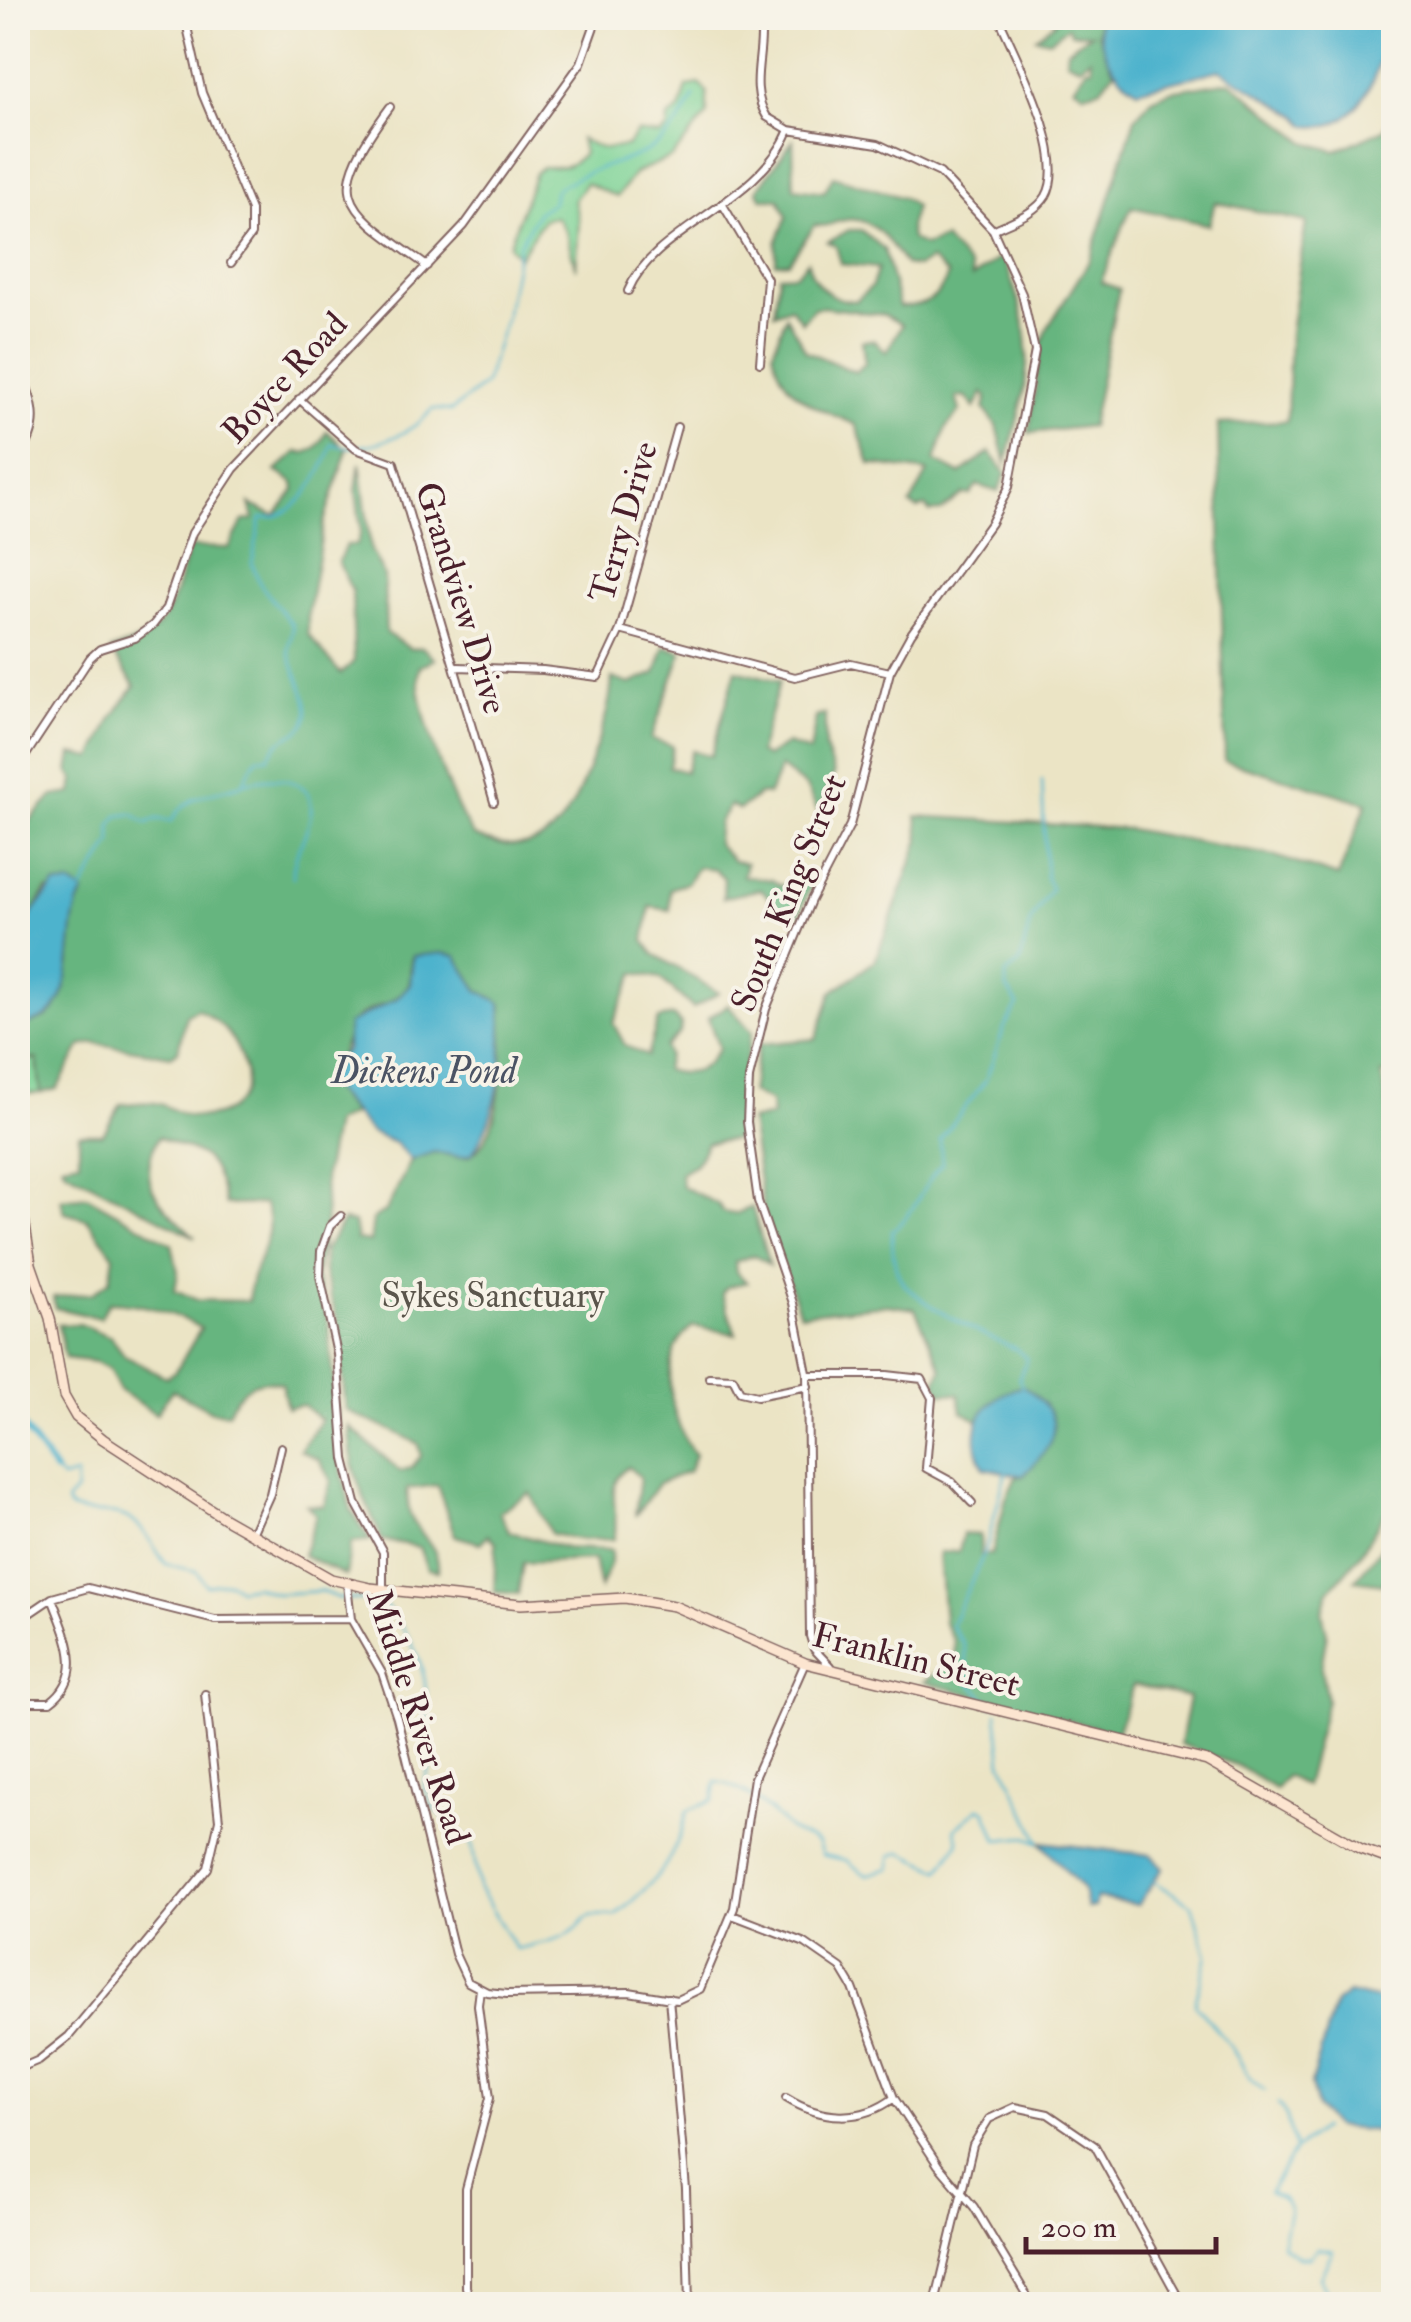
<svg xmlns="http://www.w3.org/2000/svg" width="1411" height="2322" font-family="'IM FELL Double Pica',serif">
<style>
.green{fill:#7ed396;stroke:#647960;stroke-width:2.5}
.forest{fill:#66b57f;stroke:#586a55;stroke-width:2.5}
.water{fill:#4eb3cd;stroke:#4c697c;stroke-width:2.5}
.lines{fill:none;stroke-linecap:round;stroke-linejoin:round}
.stream{stroke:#4eb3cd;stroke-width:2.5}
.canal{stroke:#4eb3cd;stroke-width:6}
.minor-casing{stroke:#826461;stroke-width:10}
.secondary-casing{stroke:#826461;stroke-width:12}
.minor{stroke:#fff;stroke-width:6}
.secondary{stroke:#fce5d0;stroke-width:9}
.labels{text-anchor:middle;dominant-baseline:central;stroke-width:8;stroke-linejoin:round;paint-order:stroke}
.street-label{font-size:35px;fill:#4a1f2b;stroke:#f7f3e8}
.park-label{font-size:35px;fill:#5a554b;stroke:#f7f3e8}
.water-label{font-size:38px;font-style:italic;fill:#4b5364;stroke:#f7f3e8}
</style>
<rect width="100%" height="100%" fill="#f7f3e8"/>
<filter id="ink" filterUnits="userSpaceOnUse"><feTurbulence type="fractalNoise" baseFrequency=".01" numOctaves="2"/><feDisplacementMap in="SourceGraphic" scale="20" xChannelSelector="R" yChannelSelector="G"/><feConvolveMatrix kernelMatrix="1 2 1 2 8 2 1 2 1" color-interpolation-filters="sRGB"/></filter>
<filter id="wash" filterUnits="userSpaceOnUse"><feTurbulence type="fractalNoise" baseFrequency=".0048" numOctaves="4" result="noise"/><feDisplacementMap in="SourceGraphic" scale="40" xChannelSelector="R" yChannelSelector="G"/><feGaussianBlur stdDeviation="2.25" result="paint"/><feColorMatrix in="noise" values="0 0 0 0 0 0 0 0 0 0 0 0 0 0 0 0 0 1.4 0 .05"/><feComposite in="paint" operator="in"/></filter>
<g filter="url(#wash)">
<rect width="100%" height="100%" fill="#ebe4c5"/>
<path class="green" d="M699,84L707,92V115L672,157L635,173L617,197L586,183L574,200L579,222L576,269L566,233L557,217L544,219L519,257L509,245L535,173L542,167C560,167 571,169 583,153L580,139L603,149L627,146L637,132L660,135L667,129L668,118L680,110L687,86Z
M37,1059L41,1093L18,1094V1060Z"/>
<path class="forest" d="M1054,18H1098V34L1114,72L1100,89L1084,93L1074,87L1086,68H1092L1091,58L1080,66L1066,60L1067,50L1091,33H1071L1068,27L1049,40L1036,37L1055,22Z
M1230,81L1306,142L1336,151L1384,129L1393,115L1394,1072L1382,1074L1394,1141V1344L1389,1358L1394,1390L1393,1500L1359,1556L1329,1591L1322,1612L1327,1633L1321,1668L1327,1700L1305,1786L1286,1776L1275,1789L1238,1766L1180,1744L1189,1697L1133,1685L1117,1733L924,1682L955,1660L954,1641L944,1623L939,1553L959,1551L963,1534L980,1535L981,1555L992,1554L1006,1498L1016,1477L1023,1476L1046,1449L985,1413L978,1420L962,1412L959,1394L941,1393L936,1382L942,1369L915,1309L887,1305L800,1314L764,1215L750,1121L772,1116L770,1102L751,1092L759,1044L816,1039L832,992L875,961L920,840L917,816L1129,829L1275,856L1338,877L1367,803L1225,761L1218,424L1287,421L1290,333L1306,222L1215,202L1209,225L1131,207L1101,282L1119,289L1091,426L1029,433L1041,346L1048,327L1090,260L1135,118L1152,99L1170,91Z
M793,140L794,188L824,192L833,176L904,198L915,207L909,227L911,239L924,246L944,239L970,267L972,278L1002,256C1039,345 1031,372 1006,463L997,426L984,409L987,397L983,393L975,408L966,397H956L960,411L946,428L935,461L960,474L990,452L1006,473L998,492L977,485L970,495L963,494L941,511L930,512L925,506L918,509L910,505L928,472L870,464L856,425C817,407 782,398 773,351L786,316L806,351L855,372L865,364L862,341L874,340L886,352L902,325L884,315L823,307L814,308L802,322L790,307L774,313L779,275L796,274L808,261C811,284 833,302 856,301L872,286L878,268L841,264L836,246L828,242L849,230H861L884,249L899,307C925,307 939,299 948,275L931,260L917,267L905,265C891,244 874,215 845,220C831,222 829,228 815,225L789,262L776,263V243L787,216L779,199H762L757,190Z
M327,431L347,450L324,522L308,613V634L341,674L354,661L352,591L338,562L346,545H357L361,532L356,491L360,463L371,550L384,575L386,633L411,649L422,647L435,659L420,666C410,694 454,812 474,836C545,867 570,820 591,761C601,733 610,709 612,678L630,684L656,673L665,646L682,652L651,739L673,746L669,767L685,772L692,751L711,756L736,670L780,681L759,753L766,757L787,744L810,752L816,717L825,714V748L834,774L823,800V821L806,787L780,767L769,794L759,795L739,810L730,805L719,822L717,843L733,861L746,863L743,876L772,880L781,886L815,876L799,915L780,910L761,889L723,898L724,878L714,869L698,867L687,883L670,889V910L650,907L644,941L654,954L719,993L693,1008L660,978L635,973L613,1023L625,1045L647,1056L658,1019L673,1016L681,1024L680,1033L665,1047L668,1055L665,1070C692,1078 705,1071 719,1048L708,1018L728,1005L752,1032L739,1093L742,1139L707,1143L696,1164L680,1173L682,1186L719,1205L723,1212L735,1214L752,1207L769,1265L754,1255L735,1262L736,1272L747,1282L727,1287L722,1293L736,1334L693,1326C655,1355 670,1421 695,1455L689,1471L658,1484L635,1516L640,1477L628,1467C602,1484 621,1513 614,1539L582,1540L551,1534L530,1493L499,1512L510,1532L566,1548L611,1550V1562L600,1588L594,1560L523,1563L518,1594L494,1592L496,1542L488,1535L480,1543L455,1536L437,1485L407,1489C408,1499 407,1512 413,1521C423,1538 440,1548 438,1571L427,1569L419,1547L382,1540C364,1495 351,1479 349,1426L400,1471L411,1468L421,1456L419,1445C392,1427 372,1425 346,1410L337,1319L324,1274V1251L343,1221L354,1223L357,1240L370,1242L373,1219L386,1211L411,1160C417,1158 426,1153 433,1152C445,1150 461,1162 472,1154C507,1128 503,1040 501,1003L478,990L455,956H413C407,966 414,976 408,986C396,1006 370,1005 355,1020C352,1023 332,1076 329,1085L353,1114L334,1123L324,1176L326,1220L316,1275L328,1320L342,1471L351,1510L370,1540L351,1543L346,1576L303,1555L316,1515L307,1505L324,1506L331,1481L319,1460L300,1450L321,1420L303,1405L287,1408L282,1384C257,1375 237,1390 228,1413L212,1411L172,1390L156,1414L120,1391L109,1369L96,1362L65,1358L58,1325L80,1324L111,1337L125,1356L166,1377L176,1371L201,1328C171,1312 144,1303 109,1302L100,1318L55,1308L53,1297L93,1293L110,1280L114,1256L87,1219L65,1213L61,1199L87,1196L172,1244L178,1272L175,1290L197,1300L249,1301C246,1267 281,1239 264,1204L225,1205C213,1151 204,1156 158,1137C134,1187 161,1204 195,1237L64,1169L62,1164L79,1161V1134H103L121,1104C133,1104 149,1100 160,1104C170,1107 178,1114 188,1116C221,1122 254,1103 244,1067C236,1038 223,1023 197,1009L186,1015L178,1051L171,1056L94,1043L81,1046L57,1089L41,1093L37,1059L18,1060V1028L47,1017L69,967L74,907L82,898L47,890L30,917L18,918V826L23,828L53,796L72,793L74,779L69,772L72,754L93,758L112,718L135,686L111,650C176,633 169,602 190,547L229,548L243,521L254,519L250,504L275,516L295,490L294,483L276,471L297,452C312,456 321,444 327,431Z
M1393,1533V1561L1383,1584L1355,1580Z"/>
<path class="water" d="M1098,18H1387C1384,61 1364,134 1307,126L1297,115L1220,70L1137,90C1111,73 1099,49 1098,18Z
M72,884L84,893C61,926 83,1003 39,1020C29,1023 27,1028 18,1028V918L30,916L55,885Z
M442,953L456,956L478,990L501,1003C504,1059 503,1105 472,1154L460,1157L434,1152L411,1160L395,1143L371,1133L329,1085L328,1077L346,1050L348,1024L397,998L410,984L413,956Z
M1023,1386C1068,1416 1059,1441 1023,1476L984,1468C963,1426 984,1397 1023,1386Z
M1040,1842L1151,1855L1163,1868L1138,1905L1096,1898L1094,1907L1087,1908L1083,1889Z
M1348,1993L1385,2001L1389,2014L1392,2110L1379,2131L1335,2127L1317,2108L1311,2084L1335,2003Z"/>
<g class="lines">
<path class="stream" d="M243,783C275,775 324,775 308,826C302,845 292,857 293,878
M82,890L112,842L111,825L118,816L132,814L147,823L157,819L172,821C186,793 216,794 242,784L257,758L268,757C283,732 293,739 303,726C319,705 289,669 289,648C289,639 294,635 292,625L260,584L252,563L261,518C296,521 324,473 332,444C361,454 412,436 432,409L451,411L485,384L506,316L519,245L537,213L553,202L555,190C617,149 658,173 694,96
M1022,1387L1019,1378L1027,1359L1016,1349C980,1334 933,1312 905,1285C893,1273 892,1246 892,1230C915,1216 922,1183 942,1164L940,1140L986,1080L1005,1026L1018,1005L1006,987V974L1020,963L1030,922L1051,889L1046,878L1042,780
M55,1471L62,1479L76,1475V1491L66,1502L68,1507C85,1515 98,1512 115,1514C142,1517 152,1547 166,1564L196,1571L206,1585L229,1582L239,1589L254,1586L277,1594L320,1591L338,1598L380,1601C403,1622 424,1659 426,1691C427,1714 425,1732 430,1755
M993,1706L969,1682L964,1645L951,1625L985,1552L1006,1472
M997,1713L1002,1762L1039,1841
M432,1760L424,1785L431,1805L472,1844L479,1889L516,1949C532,1945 552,1942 566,1935C592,1922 575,1912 615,1916C656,1880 674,1865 687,1811L713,1800L716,1782C741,1784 773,1812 789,1829C796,1835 810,1837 818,1843L822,1855L846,1860L866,1875L891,1868V1856L902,1852L940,1870L959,1842L955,1829L979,1808L986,1811L997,1840L1026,1837L1039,1842
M1155,1882L1192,1905L1207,1956L1195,2004L1230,2045L1251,2080L1265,2091
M1278,2103L1286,2115L1295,2150L1269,2192L1284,2199L1290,2208L1282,2246L1299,2257H1310L1317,2248L1333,2251L1320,2278L1329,2295L1350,2297L1360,2304
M1296,2149L1322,2128"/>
<path class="canal" d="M18,1420L55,1471"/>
</g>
</g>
<g filter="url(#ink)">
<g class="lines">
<defs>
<path id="minor" d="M159,18H201
M185,18L202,93L251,210V235L231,263
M760,18C766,52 747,85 767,117L789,130L878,144L940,173L993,230L1022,294L1035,351L1009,487L991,523L911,634L890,672L850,825L811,900L766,1009L749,1078L747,1122L758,1201L793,1303L807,1373L810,1636L814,1649L830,1666
M390,107C323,198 342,205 427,266
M723,205L767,279L760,363
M993,230C1011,221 1035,214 1046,196C1069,155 1016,58 999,18
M628,291C654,228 759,204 789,130
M18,362C32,404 45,420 18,460
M299,399L356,449L394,463L494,802
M620,630L677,427
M458,667L543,670L598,677L620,630L795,677L851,663L890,672
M18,767L90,658L100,649L135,638L153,625L166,608L192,533L234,469L464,226L581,63L597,18
M341,1216L330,1226L321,1251L320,1276L337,1354L345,1459L356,1503L383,1552V1590
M807,1375H887L922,1379L932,1398L926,1468L952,1482L972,1503
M709,1377L733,1378L740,1392L757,1396L808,1386
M252,1534L270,1494L281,1447
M347,1584L351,1619L382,1673L397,1718L455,1954L468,1982L487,1992L507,1994L629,1992L677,2000L700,1989L734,1908L754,1778L805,1663
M52,1598L88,1588L215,1620L351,1619
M18,1621L52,1598C65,1634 88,1674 50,1702H18
M732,1915L805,1943L841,1968L853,1988L894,2098L938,2165L974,2207L1032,2304
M669,1998L686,2189L689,2304
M18,2069L39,2060L69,2036L208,1868L219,1820L205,1694
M786,2098C821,2120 861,2123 894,2098
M472,2304L466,2287V2189L490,2098L478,2005L480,1989
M935,2304L973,2145L989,2119L1015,2107L1048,2114L1095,2146L1182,2304"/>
<path id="secondary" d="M18,1182L31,1264L50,1318L64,1396L76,1417L103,1439L224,1518L331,1579L370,1588L521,1604L625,1598L674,1606L805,1663L1207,1761L1361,1849L1394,1861"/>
</defs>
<use href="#minor" class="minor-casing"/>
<use href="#secondary" class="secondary-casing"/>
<use href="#minor" class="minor"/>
<use href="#secondary" class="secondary"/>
</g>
</g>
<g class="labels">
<g class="street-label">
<text transform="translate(285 378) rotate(-47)">Boyce Road</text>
<text transform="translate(624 522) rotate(-74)">Terry Drive</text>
<text transform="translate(461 598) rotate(73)">Grandview Drive</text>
<text transform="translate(789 893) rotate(-68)">South King Street</text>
<text transform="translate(916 1660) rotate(14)">Franklin Street</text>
<text transform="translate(418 1717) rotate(72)">Middle River Road</text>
</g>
<g class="park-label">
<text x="493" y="1296">Sykes Sanctuary</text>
</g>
<g class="water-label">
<text x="424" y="1071">Dickens Pond</text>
</g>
</g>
<rect width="1411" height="2322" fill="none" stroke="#f7f3e8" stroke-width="60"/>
<path d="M1026 2237v15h190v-15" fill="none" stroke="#4a1f2b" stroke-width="5"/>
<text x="1041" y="2237" font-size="30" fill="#4a1f2b" stroke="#f7f3e8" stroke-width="8" paint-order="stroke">200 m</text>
</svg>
